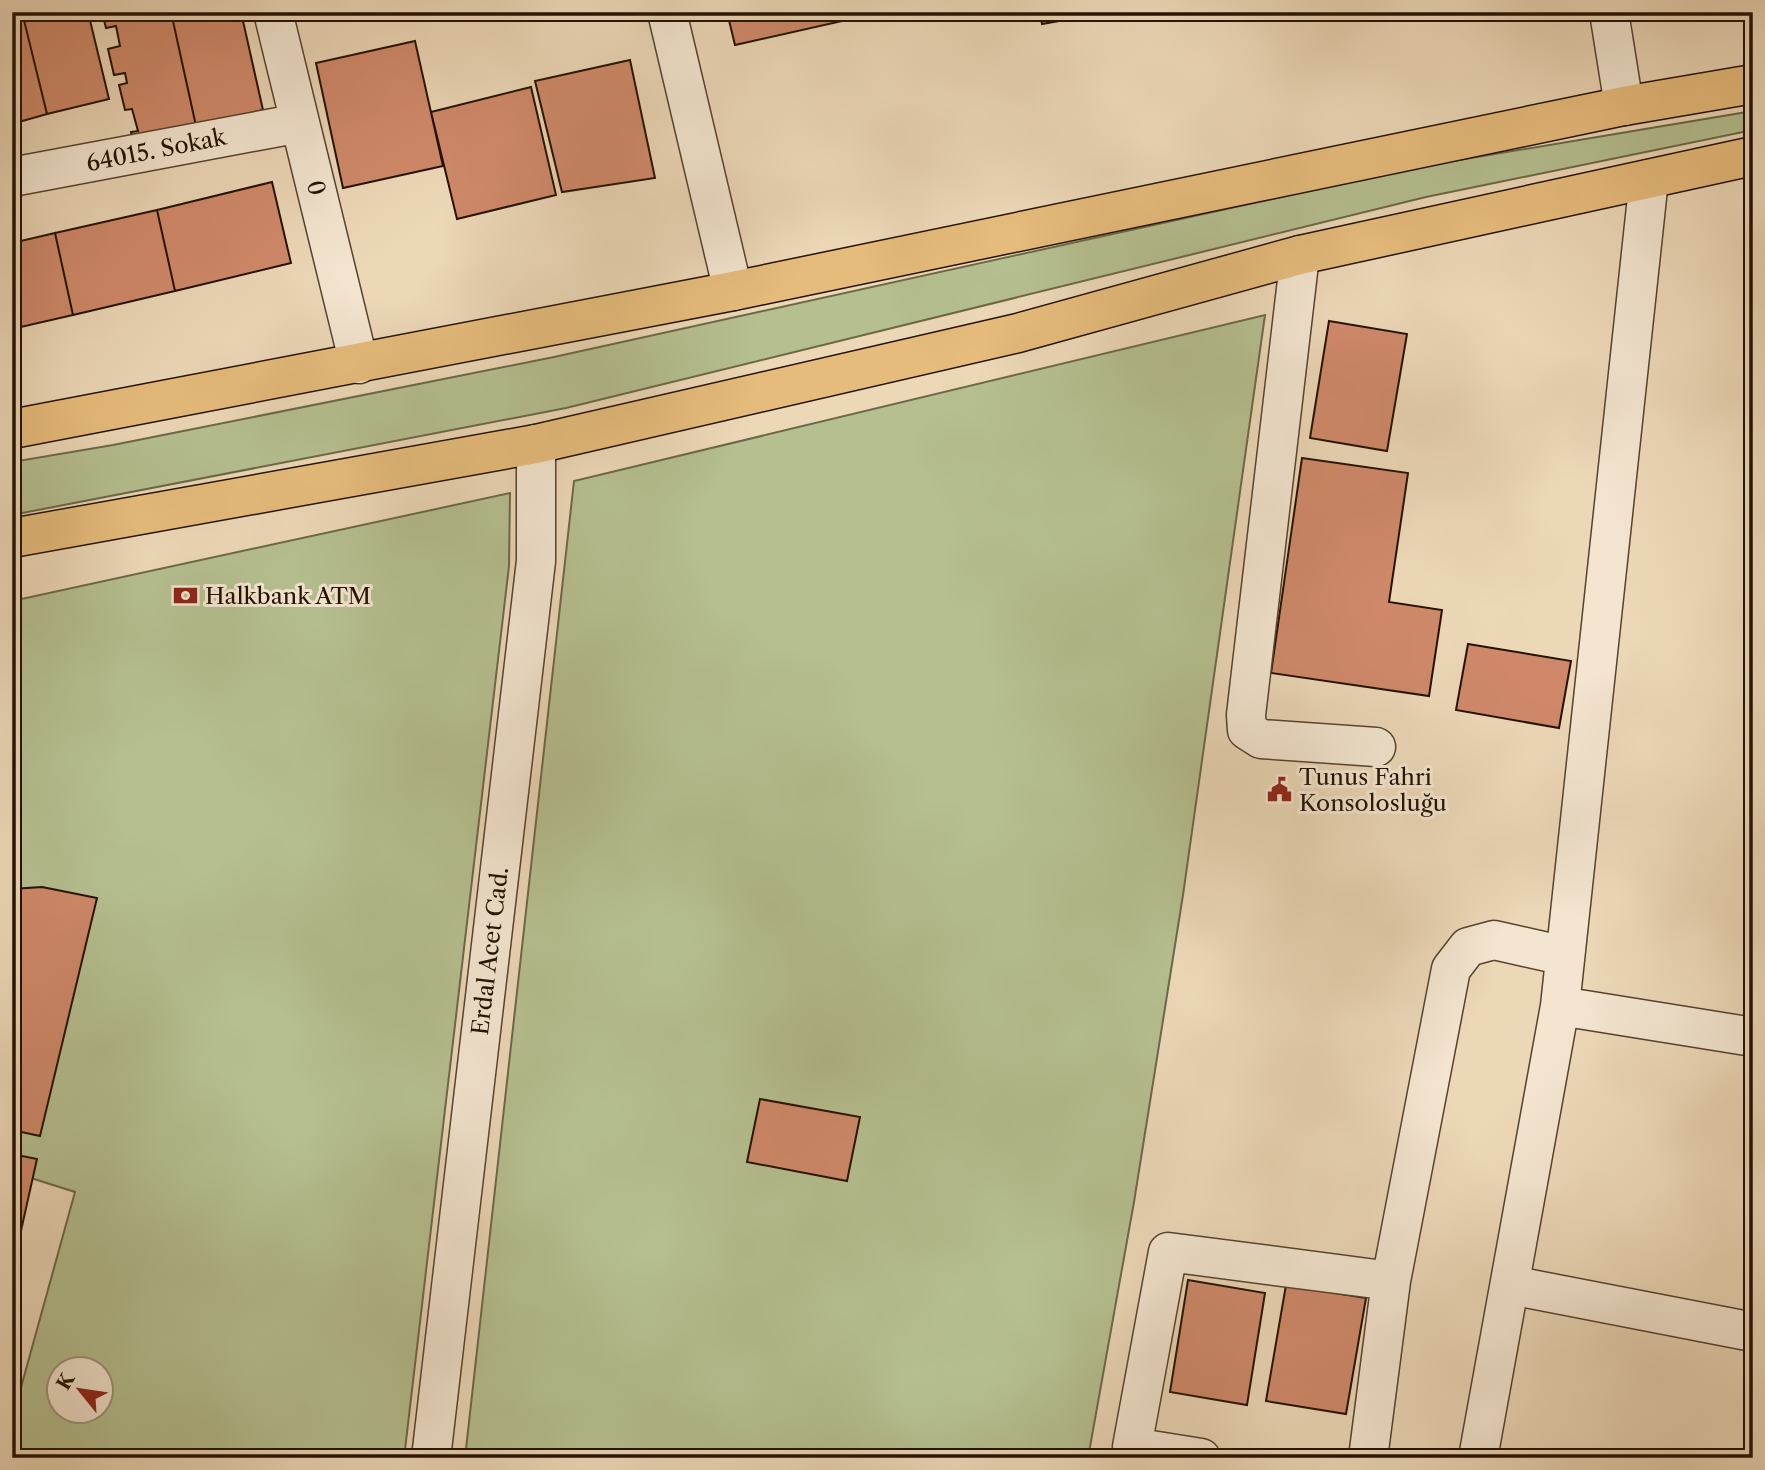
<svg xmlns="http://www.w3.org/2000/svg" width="1765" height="1470" font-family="'Libre Caslon Text',serif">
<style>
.green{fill:#b5bf90;stroke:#6c6848;stroke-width:2;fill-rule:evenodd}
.building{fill:#cf896a;stroke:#231200;stroke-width:2}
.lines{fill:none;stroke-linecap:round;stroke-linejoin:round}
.minor-casing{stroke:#55432e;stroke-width:41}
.tertiary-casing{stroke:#55432e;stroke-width:41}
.primary-casing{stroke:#231200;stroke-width:41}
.minor{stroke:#f3e5d0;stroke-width:38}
.tertiary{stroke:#f3e5d0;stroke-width:38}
.primary{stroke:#e6bc7c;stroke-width:38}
.labels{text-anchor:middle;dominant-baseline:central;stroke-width:6;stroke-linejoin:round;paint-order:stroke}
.street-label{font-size:23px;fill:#231200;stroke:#f3e5d0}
.poi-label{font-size:23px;fill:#231200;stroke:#f3e5d0;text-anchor:start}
</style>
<rect width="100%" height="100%" fill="#ecd7b7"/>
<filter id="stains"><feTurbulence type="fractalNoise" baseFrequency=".00286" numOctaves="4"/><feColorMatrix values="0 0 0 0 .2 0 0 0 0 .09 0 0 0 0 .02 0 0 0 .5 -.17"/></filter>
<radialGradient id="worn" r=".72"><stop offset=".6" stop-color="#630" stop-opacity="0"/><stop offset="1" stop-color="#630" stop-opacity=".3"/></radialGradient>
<path class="green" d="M1753,111V130L1426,197L566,408L12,515V462L113,445L554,357L1417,167Z
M1265,315L1183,895L1134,1202L1088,1458H465L574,481Z
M510,493L509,566L404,1458H12V1420L75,1192L12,1172V601ZM60,1368H102V1410H60Z"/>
<path class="building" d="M12,12H22L47,114L12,124Z
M22,12H88L109,99L47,114Z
M102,12H171L196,126L133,140L131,132L138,131L132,109L125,110L119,85L127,83L125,73L114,75L108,49L120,46L116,26L106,28Z
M171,12H241L263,110L196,126Z
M727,12H850L851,19L735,45Z
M850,12H883L851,19Z
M1040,12H1109L1042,24Z
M415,41L443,166L343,188L316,63Z
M630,60L655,178L562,192L535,81Z
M531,87L556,195L457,219L431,112Z
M272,182L291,263L175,291L157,210Z
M157,210L175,291L73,315L55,233Z
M55,233L73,315L12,329V243Z
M1329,321L1407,334L1387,451L1310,438Z
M1302,458L1408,473L1389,602L1442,610L1429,696L1271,673Z
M1468,644L1571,661L1559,728L1456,710Z
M42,887L97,898L40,1136L12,1130V889Z
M760,1099L860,1117L847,1181L747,1162Z
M12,1154L37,1159L12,1271Z
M1188,1280L1265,1293L1247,1405L1170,1392Z
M1286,1285L1366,1298L1346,1414L1266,1401Z"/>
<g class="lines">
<defs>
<path id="minor" d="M273,12L359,364
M667,12L733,291
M1609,12L1624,106
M12,177L300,123
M1300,255L1246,715L1247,730L1261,739L1376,747
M1560,1006L1753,1037
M1510,1285L1753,1332
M1201,1458L1132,1447L1168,1252L1391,1281
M1368,1458L1391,1281L1451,969L1468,947L1494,940L1565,956
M1478,1458L1560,1006L1649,179"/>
<path id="tertiary" d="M431,1458L536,561V444"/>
<path id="primary" d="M12,429L733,291L1624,106L1753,84
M12,538L536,444L1018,333L1300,255L1753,156"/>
</defs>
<use href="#minor" class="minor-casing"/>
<use href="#tertiary" class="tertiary-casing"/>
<use href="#primary" class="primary-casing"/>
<use href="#minor" class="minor"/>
<use href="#tertiary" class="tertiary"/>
<use href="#primary" class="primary"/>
</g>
<defs>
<symbol id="bank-bare" viewBox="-9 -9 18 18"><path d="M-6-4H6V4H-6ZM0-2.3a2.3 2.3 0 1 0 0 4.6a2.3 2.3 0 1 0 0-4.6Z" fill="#8f2418" stroke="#f3e5d0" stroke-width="2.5" paint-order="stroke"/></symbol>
<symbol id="civic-bare" viewBox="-9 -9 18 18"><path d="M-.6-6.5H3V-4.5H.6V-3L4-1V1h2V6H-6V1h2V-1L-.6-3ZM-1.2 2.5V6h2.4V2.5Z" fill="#8f2418" stroke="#f3e5d0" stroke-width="2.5" paint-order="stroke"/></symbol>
</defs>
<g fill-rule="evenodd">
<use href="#bank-bare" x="168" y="578" width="35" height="35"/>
<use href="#civic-bare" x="1262" y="772" width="35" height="35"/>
</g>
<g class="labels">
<g class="street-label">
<text transform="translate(156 150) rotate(-11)">64015. Sokak</text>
<text transform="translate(316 188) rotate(76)">0</text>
<text transform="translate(490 951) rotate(-83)">Erdal Acet Cad.</text>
</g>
<g class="poi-label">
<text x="205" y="596">Halkbank ATM</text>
<text x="1299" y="777">Tunus Fahri<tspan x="1299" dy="26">Konsolosluğu</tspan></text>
</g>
</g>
<rect width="1765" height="1470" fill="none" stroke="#ecd7b7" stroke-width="42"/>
<rect x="14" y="14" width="1737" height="1442" fill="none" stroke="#231200" stroke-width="3.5"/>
<rect x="21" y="21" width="1723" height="1428" fill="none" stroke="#231200" stroke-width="2"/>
<g transform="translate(80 1390) rotate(300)"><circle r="33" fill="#f3e5d0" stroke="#a0917d" stroke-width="2"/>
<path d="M0-5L12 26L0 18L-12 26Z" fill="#8f2418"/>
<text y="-10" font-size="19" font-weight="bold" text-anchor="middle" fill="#231200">K</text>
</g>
<rect width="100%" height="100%" filter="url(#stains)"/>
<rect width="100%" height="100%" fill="url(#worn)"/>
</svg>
